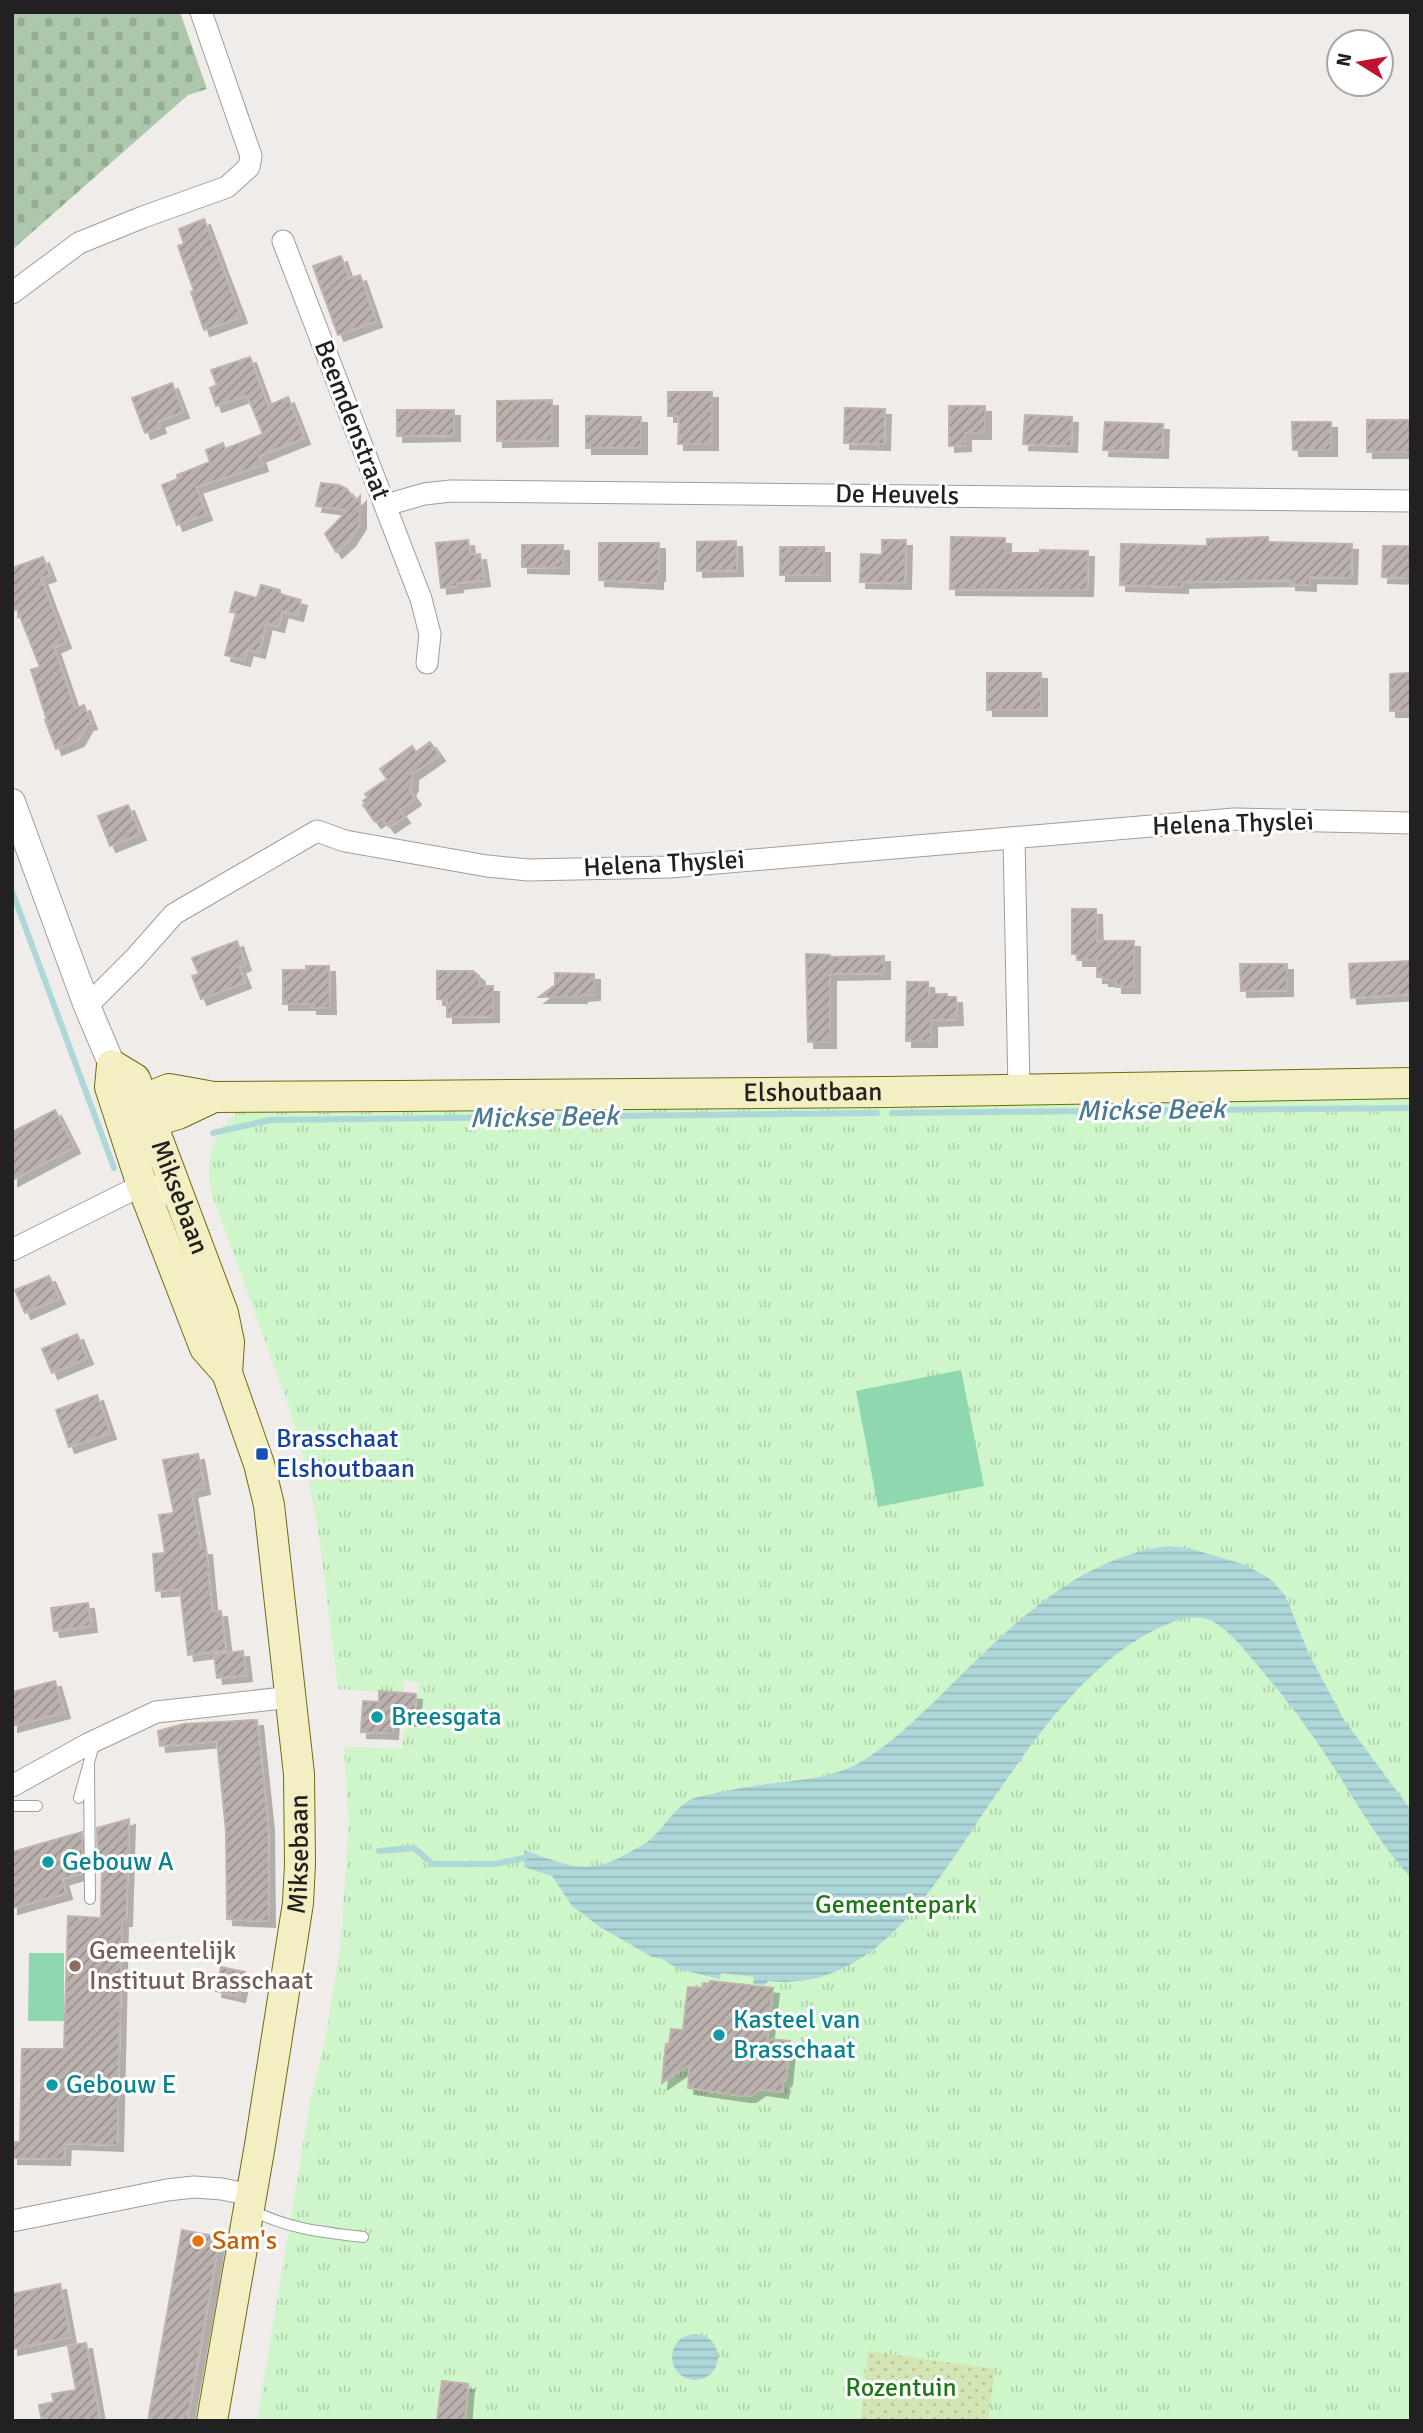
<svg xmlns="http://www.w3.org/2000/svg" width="1423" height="2433" font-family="Signika,sans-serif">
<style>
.cemetery{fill:url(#cemetery-stones)}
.park{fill:url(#park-tufts)}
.garden{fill:url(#garden-dots)}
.pitch{fill:#8fd7af}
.water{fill:url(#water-rules)}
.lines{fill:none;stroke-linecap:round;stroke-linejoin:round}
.stream{stroke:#aed7d9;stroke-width:6}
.building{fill:url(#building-hatch);stroke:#c1b2ac;stroke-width:2;filter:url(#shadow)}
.service-casing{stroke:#9e9e9e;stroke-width:12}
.minor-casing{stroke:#9e9e9e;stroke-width:23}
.tertiary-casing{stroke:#9e9e9e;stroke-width:28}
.secondary-casing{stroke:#706a10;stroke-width:32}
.service{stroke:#fff;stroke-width:10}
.minor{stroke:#fff;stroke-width:21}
.tertiary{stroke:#fff;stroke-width:26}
.secondary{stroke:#f4eec3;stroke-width:30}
.transit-dot{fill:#1a4fb4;stroke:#fff;stroke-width:2.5}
.culture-dot{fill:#0f9aa8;stroke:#fff;stroke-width:2.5}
.education-dot{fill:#8d6e63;stroke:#fff;stroke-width:2.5}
.food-dot{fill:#e8710a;stroke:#fff;stroke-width:2.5}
.labels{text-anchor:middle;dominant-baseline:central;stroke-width:6;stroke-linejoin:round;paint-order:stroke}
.street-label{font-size:26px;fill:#212121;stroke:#fff}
.transit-label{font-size:26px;fill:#164399;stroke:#fff;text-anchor:start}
.culture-label{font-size:26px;fill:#0d838f;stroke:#fff;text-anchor:start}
.park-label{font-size:26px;fill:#1f7717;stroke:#fff}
.education-label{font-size:26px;fill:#785e54;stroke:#fff;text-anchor:start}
.food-label{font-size:26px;fill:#c56008;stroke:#fff;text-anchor:start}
.water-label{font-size:28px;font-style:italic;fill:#4c7a91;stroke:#fff}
</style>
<defs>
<pattern id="cemetery-stones" width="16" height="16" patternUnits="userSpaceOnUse" patternTransform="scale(1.75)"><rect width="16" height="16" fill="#acc7ac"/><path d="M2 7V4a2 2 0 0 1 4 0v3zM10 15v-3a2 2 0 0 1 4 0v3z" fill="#94ab94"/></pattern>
<pattern id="park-tufts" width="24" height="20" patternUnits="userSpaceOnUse" patternTransform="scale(1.75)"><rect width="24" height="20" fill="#cff5cb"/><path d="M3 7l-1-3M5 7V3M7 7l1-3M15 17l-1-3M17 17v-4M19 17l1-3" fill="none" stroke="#b1d2ae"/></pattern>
<pattern id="garden-dots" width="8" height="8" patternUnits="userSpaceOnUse" patternTransform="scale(1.75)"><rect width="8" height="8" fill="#d4e5b4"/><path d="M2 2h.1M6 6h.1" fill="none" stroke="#b6c49a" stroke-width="1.8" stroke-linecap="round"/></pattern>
<pattern id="water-rules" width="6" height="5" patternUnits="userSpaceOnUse" patternTransform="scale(1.75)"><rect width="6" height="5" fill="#aed7d9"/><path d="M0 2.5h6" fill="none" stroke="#95b8ba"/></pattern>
<pattern id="building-hatch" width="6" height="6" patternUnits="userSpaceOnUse" patternTransform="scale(1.75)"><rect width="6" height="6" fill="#bab1ae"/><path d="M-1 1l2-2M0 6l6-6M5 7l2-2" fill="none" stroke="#97908d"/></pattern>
<filter id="shadow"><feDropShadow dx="6" dy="6" stdDeviation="0" flood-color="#0004"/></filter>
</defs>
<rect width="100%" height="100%" fill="#f0ece9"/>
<path class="cemetery" d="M12,12H180L207,89L188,95L12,250Z"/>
<path class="park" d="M1411,1096V2421H257L310,2102L327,2031L341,1939L349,1824L344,1747L402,1748L404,1732L416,1720L419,1682L404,1681L403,1693L338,1689L319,1535L306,1466L290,1410L212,1194C205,1154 211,1136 241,1108Z"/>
<path class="garden" d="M868,2351L995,2369L988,2421H848L861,2419Z"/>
<path class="pitch" d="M961,1370L984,1486L878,1507L856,1391Z
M29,1953H64V2021H28Z"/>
<path class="water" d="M1167,1546L1188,1548L1246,1565L1270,1579L1285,1595L1309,1654L1344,1720L1411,1810V1878C1379,1843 1355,1800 1329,1760C1308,1728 1284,1696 1259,1667C1246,1652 1232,1633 1214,1622C1199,1613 1178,1619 1163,1626C1095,1656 1041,1729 1000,1789C944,1867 883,1994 768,1981L765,1985L753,1984L754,1977L721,1973L720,1979L678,1969L662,1959L652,1957L600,1927L572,1906L552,1876L524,1867V1850C565,1864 586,1878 628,1853C635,1849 644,1845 651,1839C666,1825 675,1807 694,1798C718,1792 743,1787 767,1784C800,1780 836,1778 864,1760C893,1742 917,1718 941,1695C1005,1632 1073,1559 1167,1546Z
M672 2357a23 23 0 1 1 46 0a23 23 0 1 1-46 0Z"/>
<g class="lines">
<path class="stream" d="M12,891L114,1168
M892,1113L1411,1108
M213,1133L270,1120L877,1113
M379,1851L414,1848L433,1864H495L524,1858"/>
</g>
<path class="building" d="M204,219L241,317L204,330L191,292L194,291L178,246L184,244L179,229Z
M341,256L349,279L360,275L376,321L338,335L313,266Z
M250,357L268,406L288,397L304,438L259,456L262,465L196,487L206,514L177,525L162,485L178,479L177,475L210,462L206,450L223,443L225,449L263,434L247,395L216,406L210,388L217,385L211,370Z
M172,383L183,412L158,421L160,427L145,433L132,398Z
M668,392H712V444H678L679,416H668Z
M552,400V440L497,441V401Z
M949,406H985V433H965V445L949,446Z
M845,408L885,409L884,444L844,443Z
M397,410H454V435L397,436Z
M1025,415L1072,417L1071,446L1023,444Z
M586,416L641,417V448H586Z
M1367,420H1411V452H1367Z
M1105,422L1163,424L1162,452L1103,450Z
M1292,422H1331V450H1293Z
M321,483L339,485L347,489L356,501L360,496V523L349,540L336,552L325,534L348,510L316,506Z
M951,537L1005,538V553H1040V550L1088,551L1087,590L950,589Z
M1268,537V542L1352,544L1351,578L1310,577V585L1290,584V580L1182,582V587L1120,585L1121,544L1207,546V539Z
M468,540L470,555L480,554L484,580L457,583V586L441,588L436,543Z
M882,540H906L905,583L860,582L861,554L882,555Z
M736,541L737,570L697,571V542Z
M599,543H659V575H657V583L599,580Z
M522,545H563V568L522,567Z
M1383,546H1411V578L1382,577Z
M780,547H824V575H780Z
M43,557L50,575L41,578L65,642L54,647L75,709L84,705L91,723L87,724L78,740L56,749L45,720H47L31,670L40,667L17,609L12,611V568Z
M261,585L280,590V594L301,600L297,615L282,611L278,626L266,623L259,652L247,649L244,660L225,655L236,613L230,612L235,592L257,598Z
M987,673H1041V710H987Z
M1411,673V711H1390V674Z
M430,742L439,755L412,774V784L409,790L415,799L399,810L404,817L389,827L382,818L375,822L363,805L365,804L363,801L368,797L365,794L387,779L380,769L412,746L416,752Z
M128,805L140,834L110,846L98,816Z
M1072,909H1096L1097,941H1134V987H1116V980H1103V977H1097V960H1077V954H1072Z
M237,941L245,964L239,967L245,982L201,999L192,976L199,974L192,958Z
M806,954L830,955L831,957L884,956V973L830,974V1042H808Z
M1411,961V994L1351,998L1349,964Z
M1240,964H1287V990L1241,991Z
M306,966H329L330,1008H311V1004H283V970H306Z
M437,971H473L479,976V986H493V1016L447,1017V1000L437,999Z
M555,973L594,974V994L581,995V997H539L555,985Z
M907,982H928L929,994H947V997H956L957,1019L931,1020V1041H906Z
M55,1110L74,1147L12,1180V1132Z
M49,1276L59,1298L25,1313L15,1290Z
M77,1334L87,1358L52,1373L42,1349Z
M97,1395L110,1433L69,1447L56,1410Z
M198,1454L204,1488L191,1491L201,1549H206L212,1612L221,1611L226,1650L188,1655L180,1589L156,1591L153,1554L165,1553L159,1515L174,1513L163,1460Z
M88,1603L91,1626L54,1631L51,1608Z
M243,1651L246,1675L217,1678L214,1655Z
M55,1681L64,1712L12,1726V1692Z
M379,1691L416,1694L414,1720L393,1719L392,1733L361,1732L363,1701L379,1702Z
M257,1720L268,1824L269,1921L227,1919L226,1831L217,1741L160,1746L158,1731L184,1724Z
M129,1819L126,1920H122L117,2145L65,2143L64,2159L12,2158V2142H20L22,2049H64L68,1916L101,1918L102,1868L98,1870L97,1828Z
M82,1832V1873L62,1879L66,1893L12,1908V1852Z
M221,1967L245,1972L239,1996L216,1991Z
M710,1981L773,1988L767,2039L790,2041L786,2079L783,2082L782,2092L760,2089L750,2096H744L688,2088L690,2064L662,2083L666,2044H669L671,2029L683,2030L688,1987L703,1988L704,1983L709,1984Z
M182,2230L219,2237L212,2280L187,2421H148Z
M60,2284L70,2337L12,2349V2294Z
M86,2343L100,2421H42L39,2405L54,2402L52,2394L76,2390L68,2346Z
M442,2381L468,2384L465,2421H437Z"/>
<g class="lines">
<defs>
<path id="service" d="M89,1763L90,1899
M79,1798L95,1741
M12,1806H37
M251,2210C290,2229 320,2232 363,2237"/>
<path id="minor" d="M283,241L421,599L430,634L427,663
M12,293L79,243L143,217L227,187L249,167L251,156L201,12
M386,505L424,494L451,491L1411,501
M1014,838L1019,1090
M87,1006L135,958L174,914L317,831L345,841L362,844L487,866L528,870L670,867L1234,819L1411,823
M12,1250L142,1185H151L180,1200
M12,1786L88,1744L156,1712L292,1697
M12,2221L167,2190L194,2187L222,2189L251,2195"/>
<path id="tertiary" d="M12,802L87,1006L112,1065"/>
<g id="secondary">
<path id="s1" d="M124,1107L169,1089L214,1097L399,1096L886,1092L1411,1083"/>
<path d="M134,1127L178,1114L214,1097"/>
<path id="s2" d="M212,2421L260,2145L298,1903L300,1864L299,1774L269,1505L259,1464L227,1373L205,1348L142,1185L110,1087L112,1065L135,1079L223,1313L229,1342L227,1373"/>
</g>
</defs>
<use href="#service" class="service-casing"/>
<use href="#minor" class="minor-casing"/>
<use href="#tertiary" class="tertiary-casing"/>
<use href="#secondary" class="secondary-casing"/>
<use href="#service" class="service"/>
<use href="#minor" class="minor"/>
<use href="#tertiary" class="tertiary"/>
<use href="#secondary" class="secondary"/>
</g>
<rect class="transit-dot" x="255" y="1447" width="14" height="14" rx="3.5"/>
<g class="culture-dot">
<circle cx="377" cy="1717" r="7"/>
<circle cx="48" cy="1862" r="7"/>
<circle cx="719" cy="2035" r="7"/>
<circle cx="52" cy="2085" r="7"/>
</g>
<circle class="education-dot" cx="75" cy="1966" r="7"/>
<circle class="food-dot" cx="198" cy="2241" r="7"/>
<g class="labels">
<g class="street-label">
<text transform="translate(352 420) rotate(69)">Beemdenstraat</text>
<text transform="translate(897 495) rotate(1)">De Heuvels</text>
<text transform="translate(1233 824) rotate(-2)">Helena Thyslei</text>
<text transform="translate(664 864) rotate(-3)">Helena Thyslei</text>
<text stroke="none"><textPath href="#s1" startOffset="693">Elshoutbaan</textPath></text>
<text stroke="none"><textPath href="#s2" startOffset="1550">Miksebaan</textPath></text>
<text stroke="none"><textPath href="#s2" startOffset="574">Miksebaan</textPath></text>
</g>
<g class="transit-label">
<text x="276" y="1439">Brasschaat<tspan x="276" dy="30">Elshoutbaan</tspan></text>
</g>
<g class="culture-label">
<text x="391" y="1717">Breesgata</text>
<text x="62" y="1862">Gebouw A</text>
<text x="733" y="2020">Kasteel van<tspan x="733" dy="30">Brasschaat</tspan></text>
<text x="66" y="2085">Gebouw E</text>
</g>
<g class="park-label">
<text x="896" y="1905">Gemeentepark</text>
<text x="901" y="2388">Rozentuin</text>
</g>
<g class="education-label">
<text x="89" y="1951">Gemeentelijk<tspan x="89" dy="30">Instituut Brasschaat</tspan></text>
</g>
<g class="food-label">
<text x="212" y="2241">Sam's</text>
</g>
<g class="water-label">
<text transform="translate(1151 1110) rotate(-1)">Mickse Beek</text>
<text transform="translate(544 1117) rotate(-1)">Mickse Beek</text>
</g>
</g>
<rect width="1423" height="2433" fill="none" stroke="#212121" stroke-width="28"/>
<g transform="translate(1360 63) rotate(281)"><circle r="33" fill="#ffffff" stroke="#a6a6a6" stroke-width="2"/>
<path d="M0-5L12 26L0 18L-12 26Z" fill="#be1430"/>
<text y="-10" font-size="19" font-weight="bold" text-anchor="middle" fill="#212121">N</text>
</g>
</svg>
